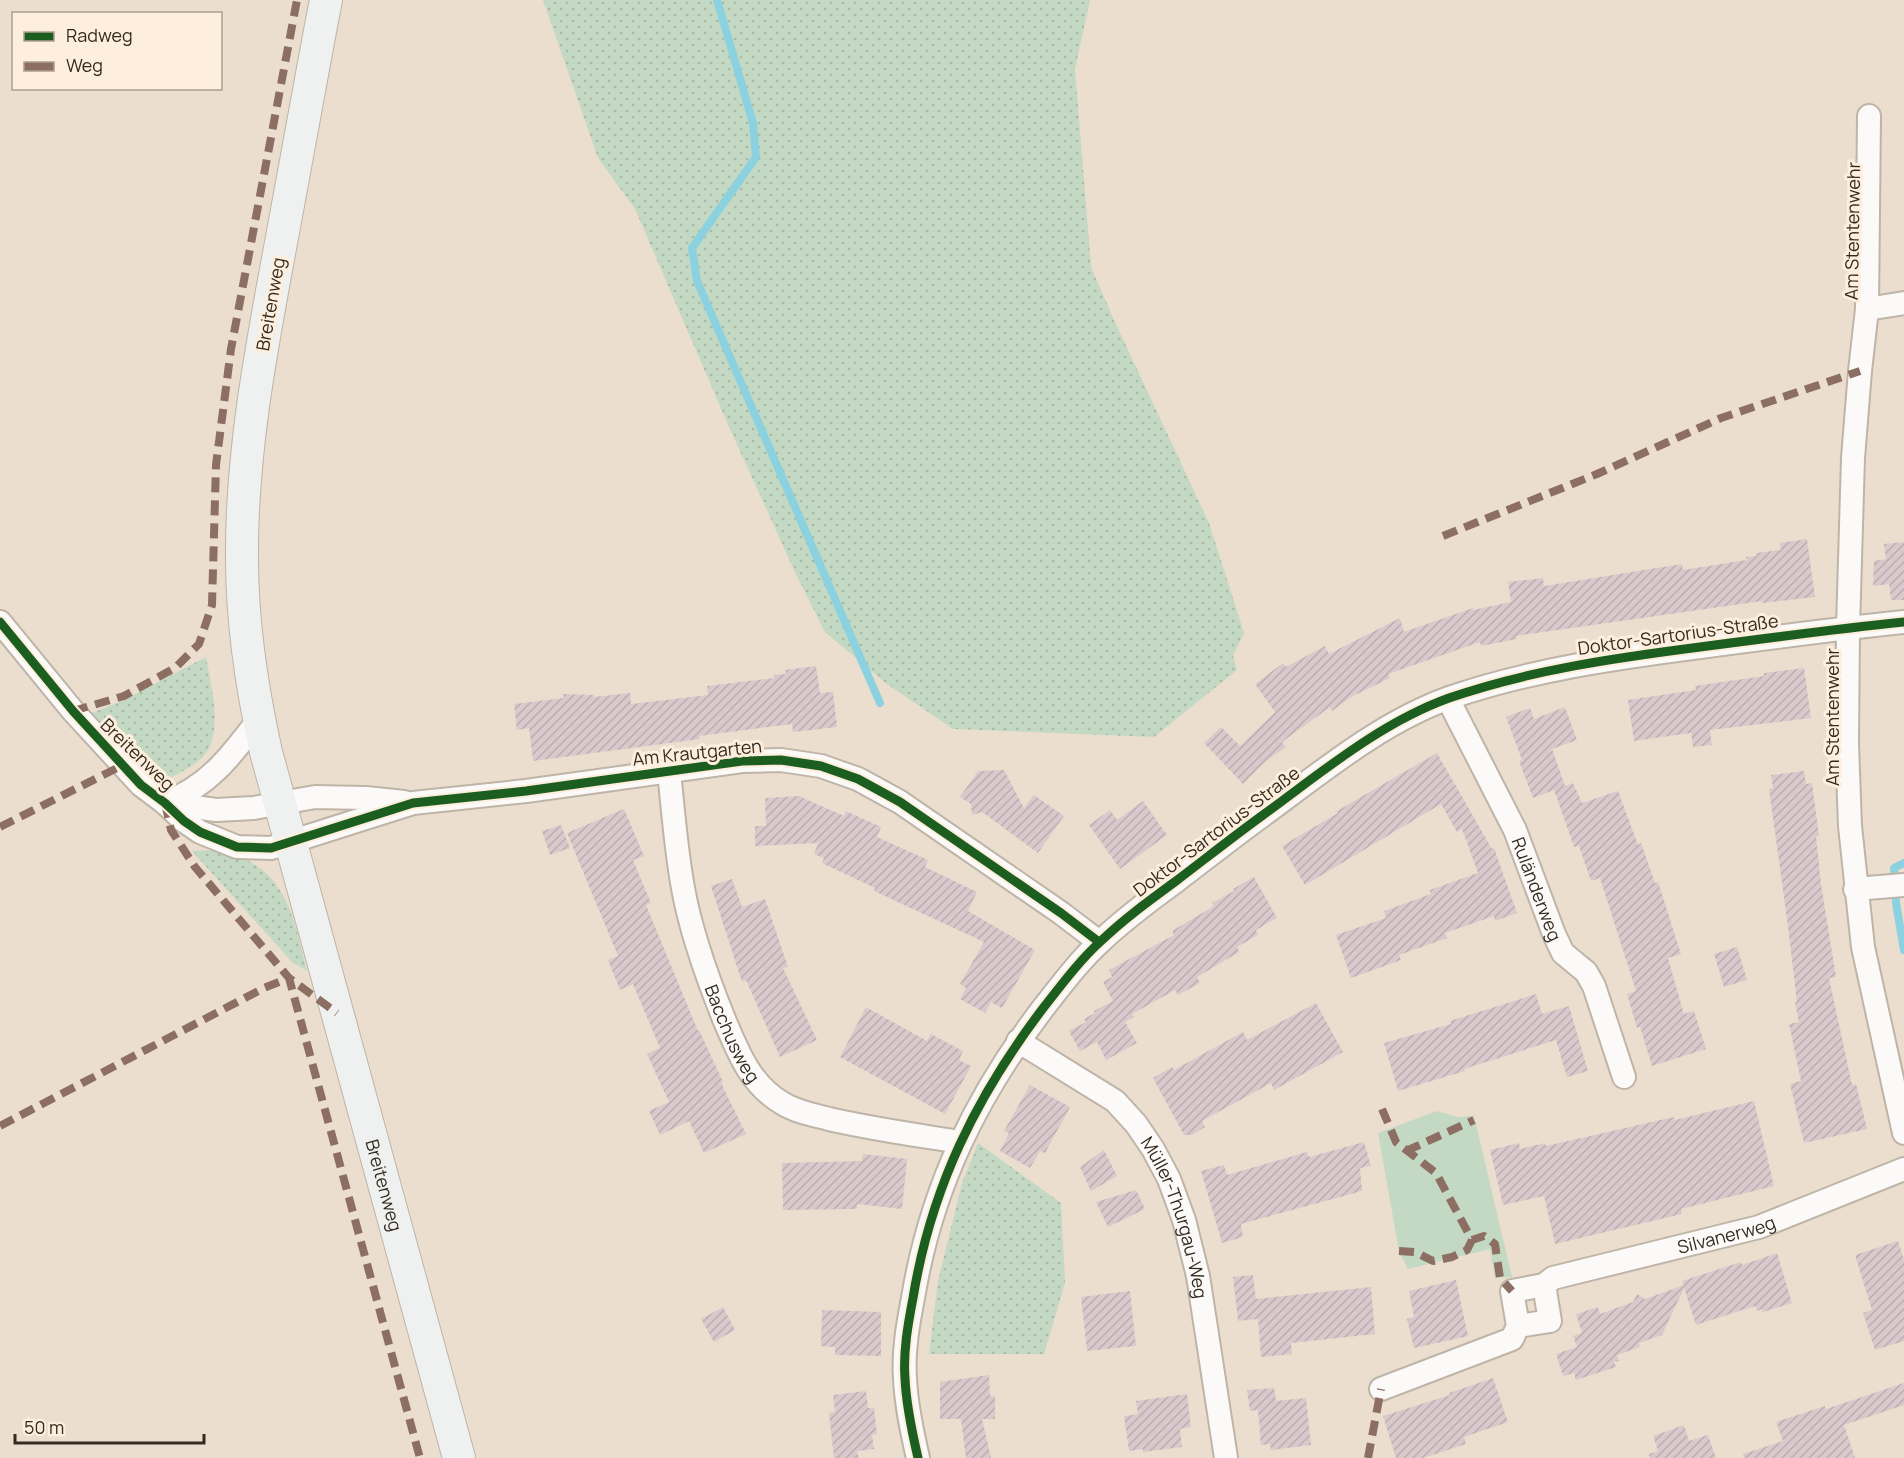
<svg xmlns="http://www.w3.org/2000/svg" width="1904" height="1458" font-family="Manrope,sans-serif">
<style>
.grass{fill:url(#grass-dots)}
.park{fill:#c4d9c3}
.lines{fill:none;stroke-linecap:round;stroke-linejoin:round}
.stream{stroke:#8cd1df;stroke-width:8}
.building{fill:url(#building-hatch)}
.minor-casing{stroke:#beb4a7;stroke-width:26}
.secondary-casing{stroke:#beb4a7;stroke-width:34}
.minor{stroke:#fcfaf8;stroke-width:22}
.secondary{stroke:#eef1ef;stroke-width:32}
.quiet{stroke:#8d6e63;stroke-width:8;stroke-dasharray:15 8;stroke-linecap:butt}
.cycleway-casing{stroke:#fdeedd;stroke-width:13}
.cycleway{stroke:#1b5e20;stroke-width:9}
.labels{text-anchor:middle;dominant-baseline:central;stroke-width:6;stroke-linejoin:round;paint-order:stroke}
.street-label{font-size:18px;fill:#342b20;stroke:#fdeedd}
</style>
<defs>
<pattern id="grass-dots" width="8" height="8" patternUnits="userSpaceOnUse" patternTransform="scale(1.5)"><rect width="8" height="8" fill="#c4d9c3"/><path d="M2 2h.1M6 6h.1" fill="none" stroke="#a9baa7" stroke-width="1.8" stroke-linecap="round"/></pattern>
<pattern id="building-hatch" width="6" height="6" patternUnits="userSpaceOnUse" patternTransform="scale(1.5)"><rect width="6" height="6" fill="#dac9cc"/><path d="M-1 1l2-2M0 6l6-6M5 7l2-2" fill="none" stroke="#bcadaf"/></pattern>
</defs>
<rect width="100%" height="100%" fill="#ebdecf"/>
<path class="grass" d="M543,0H1090L1075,69L1091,267L1114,320L1209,523L1244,633L1233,656L1237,670L1154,737L953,729L887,684L825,632L793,568L726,420L635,209L598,158Z
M206,657C211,685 223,729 206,753C197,765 184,770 172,777L150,771L129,754L92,713L124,700Z
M192,851C202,851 215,849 225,852C287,868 293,917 307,971L292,962Z
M978,1143L1061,1203L1065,1283L1044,1354H929L938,1281L962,1183Z"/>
<path class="park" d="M1437,1111L1458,1117L1474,1116L1512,1277L1495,1278L1490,1249L1408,1269L1399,1251L1378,1133Z"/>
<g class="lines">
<path class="stream" d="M717,0L753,123L756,157L692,248L697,281L880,703
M1904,863L1894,868L1896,903L1904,950"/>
</g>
<path class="building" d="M1807,539L1815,597L1762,603V601L1516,636L1517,639L1481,646L1480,642L1388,674L1390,678L1351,697L1332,711L1330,707L1282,742L1286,747L1266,761L1243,784L1204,743L1221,727L1240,746L1275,712L1255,684L1283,663L1286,667L1325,646L1329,654L1400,618L1404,632L1473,608V610L1511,602L1508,582L1543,578L1544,586L1682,564L1683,570L1747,560L1746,557L1756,556V553L1781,550L1780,543Z
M1904,542V600H1891L1889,584L1873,586L1874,561L1886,559L1884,544Z
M816,666L820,693L833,692L837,727L793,732L792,724L699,736L700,739L533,761L529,728L517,730L514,704L564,698L563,694L593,695L594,697L630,693L631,704L708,695L707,686L774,678V675L786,674L785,670Z
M1804,668L1811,718L1710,730L1712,745L1693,747L1691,733L1634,741L1628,700L1696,690L1695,686L1764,676V673Z
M1565,707L1577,740L1552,749L1565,786L1573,783L1582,803L1618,791L1638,845L1641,843L1655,883L1658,882L1681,954L1668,958L1684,1014L1694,1011L1706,1049L1652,1066L1640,1027L1637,1028L1627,994L1636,991L1600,878L1591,881L1579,846L1574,847L1554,790L1533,798L1519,761L1522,760L1506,717L1530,708L1534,719Z
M1437,753L1492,849L1494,848L1517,913L1495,921L1494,916L1445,933L1447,938L1399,955L1401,960L1351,978L1336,935L1386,918L1384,911L1431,894L1430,890L1478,873L1462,829L1457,832L1441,804L1305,885L1282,846L1338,813L1337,811Z
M1004,770L1024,808L1034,795L1064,816L1038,853L982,812L972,815L971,804L960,797L978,771Z
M1804,771L1806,784L1812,783L1819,836H1816L1821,884L1836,977L1829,978L1852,1085L1856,1084L1867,1129L1804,1143L1790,1084L1801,1081L1789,1024L1799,1022L1795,1002H1797L1788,926L1769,789L1773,788L1771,775Z
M799,796L844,816L846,811L881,827L877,837L928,860L925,867L977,892L968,911L1035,950L1002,1008L991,1002L985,1013L960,999L966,988L960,984L984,942L874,891L875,888L822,863L824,858L814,854L818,843L755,846V826H766L765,798Z
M1143,801L1167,835L1120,869L1089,825L1110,810L1117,820Z
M624,809L644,856L633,860L651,903L646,905L698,1031L699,1030L723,1082L721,1083L746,1134L704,1153L689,1121L660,1135L649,1111L669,1102L647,1054L660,1048L633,984L620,990L608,960L618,956L567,833Z
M561,825L570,848L550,855L542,831Z
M1254,877L1277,918L1256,930L1258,935L1237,947L1239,952L1197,977L1200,983L1178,995L1175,990L1132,1014L1134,1017L1125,1022L1137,1043L1106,1060L1097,1042L1080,1051L1069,1031L1086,1022L1084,1019L1095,1013L1094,1011L1113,1001L1103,982L1112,977L1109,970L1174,935L1172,931L1214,906L1212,903L1234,891L1233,889Z
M732,879L742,907L765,899L788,967L783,968L817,1040L780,1057L746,980L742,982L711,886Z
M1737,947L1747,980L1724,987L1714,954Z
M1536,994L1542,1014L1569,1006L1588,1071L1567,1077L1556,1040L1464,1069L1465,1071L1398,1091L1384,1043L1451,1024L1450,1021Z
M1316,1003L1343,1052L1274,1090L1271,1083L1202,1121L1205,1127L1192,1135H1184L1153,1078L1172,1067L1174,1070L1243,1032L1247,1040Z
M866,1007L927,1041L931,1034L963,1051L959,1060L971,1066L945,1114L840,1057Z
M1030,1085L1070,1107L1045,1153L1040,1151L1030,1168L1000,1151L1009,1133L1004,1131Z
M1754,1101L1774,1186L1681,1209L1682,1214L1555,1244L1544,1196L1503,1205L1490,1150L1519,1143L1520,1149L1545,1143L1546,1146L1674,1117L1675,1120Z
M1364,1142L1371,1166L1360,1168L1362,1191L1241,1224L1243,1237L1222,1243L1201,1171L1224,1165L1227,1175L1307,1152L1309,1157Z
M1104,1150L1117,1176L1091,1191L1080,1167Z
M863,1154L907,1159L902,1209L857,1204V1209L783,1210L782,1163L862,1161Z
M1136,1190L1145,1209L1108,1227L1096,1202Z
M1898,1241L1904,1260V1341L1875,1350L1863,1313L1872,1310L1855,1255Z
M1777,1253L1792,1303L1763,1312L1762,1309L1757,1311L1755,1306L1696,1325L1684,1288L1662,1335L1639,1343L1640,1347L1617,1355L1619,1361L1614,1362L1616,1367L1576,1380L1574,1373L1563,1376L1556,1354L1577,1347L1573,1336L1582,1333L1576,1314L1598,1307L1600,1314L1633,1302L1637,1294L1645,1299L1684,1285L1682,1281L1741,1262L1742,1265Z
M1253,1275L1256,1299L1371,1287L1375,1334L1291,1343L1292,1354L1261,1357L1258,1319L1238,1321L1233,1277Z
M1456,1280L1468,1336L1414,1348L1407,1319L1414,1317L1409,1291Z
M1130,1291L1136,1346L1087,1351L1081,1297Z
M723,1307L735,1330L714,1342L701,1319Z
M822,1310L881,1312V1356L835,1355V1347L821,1346Z
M989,1375L990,1396H995V1419H982L991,1458H966L961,1419H940V1382Z
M1493,1378L1508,1422L1464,1437L1466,1444L1423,1458H1396L1383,1416L1450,1395L1449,1393Z
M1904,1383V1405L1844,1425L1855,1458H1744L1743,1454L1783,1441L1776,1422L1825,1406L1826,1409Z
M1274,1388L1276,1401L1306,1398L1311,1445L1271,1450L1270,1444L1261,1445L1258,1410L1250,1411L1247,1390Z
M866,1391L868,1408H874L877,1434L872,1435L874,1449L857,1451L859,1458H834L829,1413L835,1412L833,1395Z
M1187,1394L1191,1427L1180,1429L1182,1447L1143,1452V1449L1129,1451L1124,1416L1138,1414L1136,1401Z
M1684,1425L1689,1441L1708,1435L1716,1458H1650L1649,1454L1658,1451L1653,1436Z"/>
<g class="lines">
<defs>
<g id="minor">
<path d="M1869,116L1867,309L1860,371L1853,458L1848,628L1847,744L1850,826L1863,947L1904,1133"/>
<path d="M1867,309L1904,303"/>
<path d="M0,622L73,711L141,785L165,803L184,821L200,832L237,847L271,848L413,803L526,791L742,761L781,760L821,766L858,779L900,802L1061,913L1099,942"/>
<path id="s1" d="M1448,699L1515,830L1554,934L1563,953L1586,972L1594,986L1624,1077"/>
<path id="s2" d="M669,771C673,810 676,850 683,888C691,933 707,977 724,1019C738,1052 750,1084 782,1103C796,1112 814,1115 829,1119C872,1129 916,1135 960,1142"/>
<path d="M165,803L216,810L254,808L315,797L366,798L404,802"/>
<path d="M165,803C209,786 231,756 259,719"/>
<path d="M1855,889L1904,885"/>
<path id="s3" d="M1018,1041L1115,1101L1136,1124L1153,1149L1169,1179L1184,1220L1198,1276L1226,1458"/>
<path id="s4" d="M1544,1285L1553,1278L1759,1227L1904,1169"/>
<path d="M1381,1389L1512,1339L1518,1326L1512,1291L1544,1285L1550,1321L1518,1326"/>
<path d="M918,1458C912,1432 906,1405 905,1378C903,1352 908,1324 913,1298C931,1188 976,1096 1044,1007C1062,984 1080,960 1101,941C1124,919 1150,900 1176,881C1205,859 1234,836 1263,815C1322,772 1380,723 1449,698C1530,670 1615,658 1700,647C1768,638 1836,629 1904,622"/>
</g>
<g id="secondary">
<path id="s5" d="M326,0C311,77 297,154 283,232C263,340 241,449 242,559C242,625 252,689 266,752L459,1458"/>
</g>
</defs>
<use href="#minor" class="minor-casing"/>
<use href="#secondary" class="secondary-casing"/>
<use href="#minor" class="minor"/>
<use href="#secondary" class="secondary"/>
<path class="quiet" d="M1443,536L1597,474L1721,418L1860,371
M73,711L124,696L175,668L199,644L212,605L216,465L231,349L297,0
M165,803L171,830L195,867L289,978L337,1013
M0,827L121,766
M1382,1109L1396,1142L1436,1173L1472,1240L1484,1236L1495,1244L1500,1278L1512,1291
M0,1126L264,988L289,978L420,1458
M1406,1151L1474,1120
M1399,1251L1415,1252L1433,1261L1452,1257L1467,1250L1472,1240
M1368,1458L1381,1389"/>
<defs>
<path id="cycleway" d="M0,622L73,711L141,785L165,803L184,821L200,832L237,847L271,848L413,803L526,791L742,761L781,760L821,766L858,779L900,802L1061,913L1099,942
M918,1458C912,1432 906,1405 905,1378C903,1352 908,1324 913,1298C931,1188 976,1096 1044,1007C1062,984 1080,960 1101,941C1124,919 1150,900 1176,881C1205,859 1234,836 1263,815C1322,772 1380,723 1449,698C1530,670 1615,658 1700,647C1768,638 1836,629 1904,622"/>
</defs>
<use href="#cycleway" class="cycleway-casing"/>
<use href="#cycleway" class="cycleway"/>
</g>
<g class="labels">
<g class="street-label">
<text transform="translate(1852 231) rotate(-89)">Am Stentenwehr</text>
<text transform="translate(270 304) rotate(-80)">Breitenweg</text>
<text transform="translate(1678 634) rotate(-8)">Doktor-Sartorius-Straße</text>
<text transform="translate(1832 717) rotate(-90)">Am Stentenwehr</text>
<text transform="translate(697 752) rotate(-6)">Am Krautgarten</text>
<text transform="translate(138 754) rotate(44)">Breitenweg</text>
<text transform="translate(1216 831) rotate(-37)">Doktor-Sartorius-Straße</text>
<text stroke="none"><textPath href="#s1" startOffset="210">Ruländerweg</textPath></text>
<text stroke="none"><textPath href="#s2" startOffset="272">Bacchusweg</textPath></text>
<text stroke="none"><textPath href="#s5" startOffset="1210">Breitenweg</textPath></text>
<text stroke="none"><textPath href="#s3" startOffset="248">Müller-Thurgau-Weg</textPath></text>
<text stroke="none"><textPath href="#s4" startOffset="190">Silvanerweg</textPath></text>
</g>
</g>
<rect x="12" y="12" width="210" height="78" fill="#fdeedd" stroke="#ada091" stroke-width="1.5"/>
<rect x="24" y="32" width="30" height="9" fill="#1b5e20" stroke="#ada091" stroke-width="1.5"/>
<text x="66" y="42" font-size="18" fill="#342b20">Radweg</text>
<rect x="24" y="62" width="30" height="9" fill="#8d6e63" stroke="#ada091" stroke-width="1.5"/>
<text x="66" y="72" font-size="18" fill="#342b20">Weg</text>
<path d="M15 1434v9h189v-9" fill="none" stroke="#342b20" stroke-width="3"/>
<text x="24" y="1434" font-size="18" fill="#342b20" stroke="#fdeedd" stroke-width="4.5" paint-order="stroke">50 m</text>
</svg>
